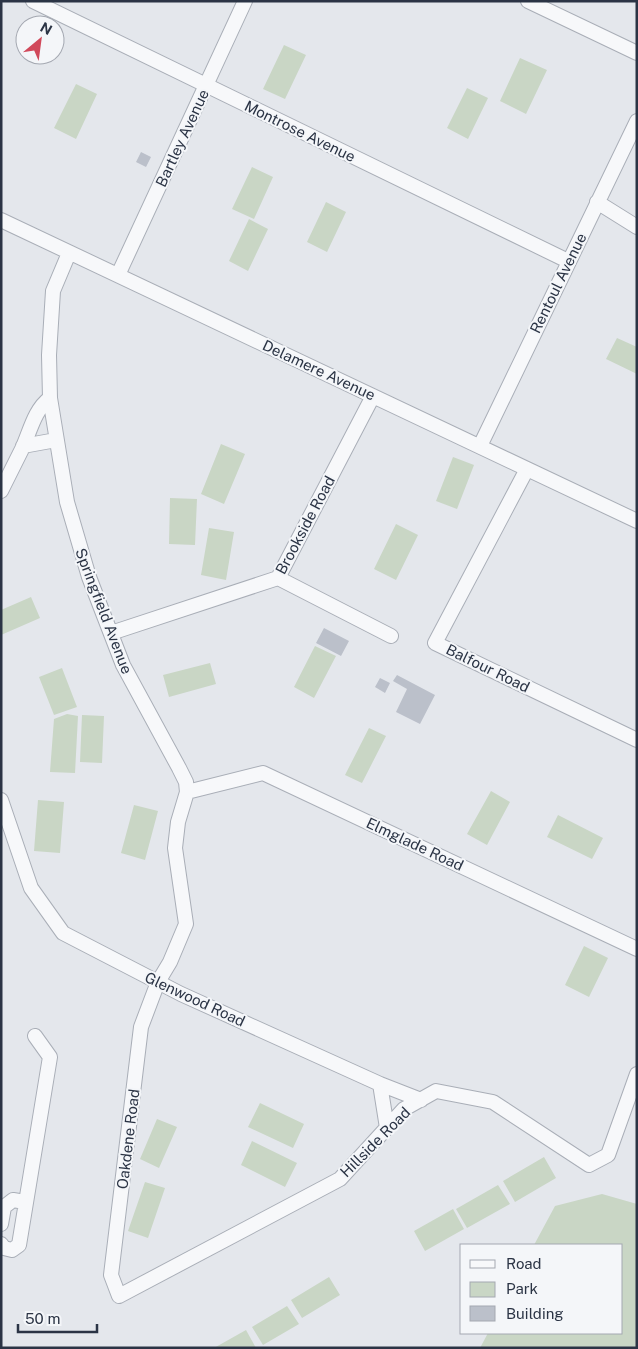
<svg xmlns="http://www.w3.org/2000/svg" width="638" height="1349" font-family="'Public Sans',sans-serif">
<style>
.green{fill:#c9d6c5}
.building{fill:#bbc0ca}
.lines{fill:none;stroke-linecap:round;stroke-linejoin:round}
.minor-casing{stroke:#a9aeb7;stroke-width:16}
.minor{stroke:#f7f8fa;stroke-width:14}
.labels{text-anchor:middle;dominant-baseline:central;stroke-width:4;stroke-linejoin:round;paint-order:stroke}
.street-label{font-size:15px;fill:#2b3445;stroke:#f4f6f9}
</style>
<rect width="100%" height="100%" fill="#e4e7ec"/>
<path class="green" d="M284,45L306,55L285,99L263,89Z
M520,58L547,70L526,114L500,101Z
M76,84L97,94L76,139L54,128Z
M467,88L488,98L468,139L447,128Z
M252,167L273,177L254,219L232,209Z
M326,202L346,212L327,252L307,242Z
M249,219L268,229L248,271L229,261Z
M617,338L637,347V374L606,359Z
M221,444L245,454L224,504L201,494Z
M453,457L474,465L457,509L436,501Z
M170,498L197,499L195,545L169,544Z
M396,524L418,535L396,580L374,569Z
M209,528L234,532L226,580L201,575Z
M31,597L40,618L1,635V610Z
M315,646L336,656L314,698L294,687Z
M210,663L216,684L169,697L163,675Z
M62,668L77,707L54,715L39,677Z
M67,714L78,716L75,773L50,772L54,719Z
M82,715L104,716L102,763L80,762Z
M369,728L386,736L362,783L345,775Z
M491,791L510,802L487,845L467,834Z
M38,800L64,802L60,853L34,851Z
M134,805L158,811L145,860L121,853Z
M558,815L603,838L592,859L547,837Z
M584,946L608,958L589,997L565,985Z
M260,1103L304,1124L293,1148L248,1127Z
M157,1119L177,1127L159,1168L140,1159Z
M252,1141L297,1163L285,1187L241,1165Z
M544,1157L556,1178L515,1202L503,1181Z
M145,1182L165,1188L148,1238L128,1231Z
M498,1185L510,1204L467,1228L456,1209Z
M602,1194L637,1204V1348H480L488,1333H622V1245H534L555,1206Z
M453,1209L464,1229L425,1251L414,1231Z
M329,1277L340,1295L302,1318L291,1300Z
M287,1306L299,1324L263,1345L252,1327Z
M246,1330L256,1348H214Z"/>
<path class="building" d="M141,152L151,157L146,167L136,162Z
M324,628L349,641L341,656L316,643Z
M397,675L435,695L420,724L396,712L407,689L393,681Z
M380,678L390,683L385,693L375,687Z"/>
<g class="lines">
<defs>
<path id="minor" d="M33,1L568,261
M528,1L637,53
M597,202L637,227
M1,220L637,521
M69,253L53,291L49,355L50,398L67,502L89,577L123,665L179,768L186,782L187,792L178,822L175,848L186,924L170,962L158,982L141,1027L111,1275L119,1296L340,1179L404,1109L436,1091L493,1102L589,1165L608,1155L637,1074
M118,275L245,1
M23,446L56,440
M480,446L637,121
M527,469L435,643L637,740
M1,491C8,477 15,463 22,449C30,432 34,410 50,398
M278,578L391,636
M111,633L278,578L373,396
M187,792L263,773L637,949
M1,800L31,888L63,933L181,994L380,1084L421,1100
M380,1084L387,1128
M1,1224L4,1207L13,1200L25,1202
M1,1244L4,1248L12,1250L19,1245L50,1057L35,1036"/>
</defs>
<use href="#minor" class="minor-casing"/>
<use href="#minor" class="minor"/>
</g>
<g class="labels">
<g class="street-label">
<text transform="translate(300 131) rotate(26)">Montrose Avenue</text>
<text transform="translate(182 138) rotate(-65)">Bartley Avenue</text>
<text transform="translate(558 283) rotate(-64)">Rentoul Avenue</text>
<text transform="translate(319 370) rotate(25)">Delamere Avenue</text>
<text transform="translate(305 525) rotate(-62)">Brookside Road</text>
<text transform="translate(104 611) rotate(69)">Springfield Avenue</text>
<text transform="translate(488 668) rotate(26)">Balfour Road</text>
<text transform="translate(415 844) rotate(25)">Elmglade Road</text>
<text transform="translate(195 999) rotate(25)">Glenwood Road</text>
<text transform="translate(128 1139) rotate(-83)">Oakdene Road</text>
<text transform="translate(375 1142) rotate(-45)">Hillside Road</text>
</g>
</g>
<rect width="638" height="1349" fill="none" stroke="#2b3445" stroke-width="5"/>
<rect x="460" y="1244" width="162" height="90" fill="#f4f6f9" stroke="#a4a8b1"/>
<rect x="470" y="1260" width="25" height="8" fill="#f7f8fa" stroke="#a4a8b1"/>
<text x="506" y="1269" font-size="15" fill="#2b3445">Road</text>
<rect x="470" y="1282" width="25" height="15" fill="#c9d6c5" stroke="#a4a8b1"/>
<text x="506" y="1294" font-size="15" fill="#2b3445">Park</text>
<rect x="470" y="1306" width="25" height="15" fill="#bbc0ca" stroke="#a4a8b1"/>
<text x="506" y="1319" font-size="15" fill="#2b3445">Building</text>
<g transform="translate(40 40) rotate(29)"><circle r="24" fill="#f4f6f9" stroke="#a4a8b1"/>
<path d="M0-4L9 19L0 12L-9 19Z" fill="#d1495b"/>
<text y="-8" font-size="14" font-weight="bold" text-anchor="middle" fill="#2b3445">N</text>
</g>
<path d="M18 1324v8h79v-8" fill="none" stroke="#2b3445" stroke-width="2.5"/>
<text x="25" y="1324" font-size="15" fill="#2b3445" stroke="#f4f6f9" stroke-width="4" paint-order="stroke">50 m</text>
</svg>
